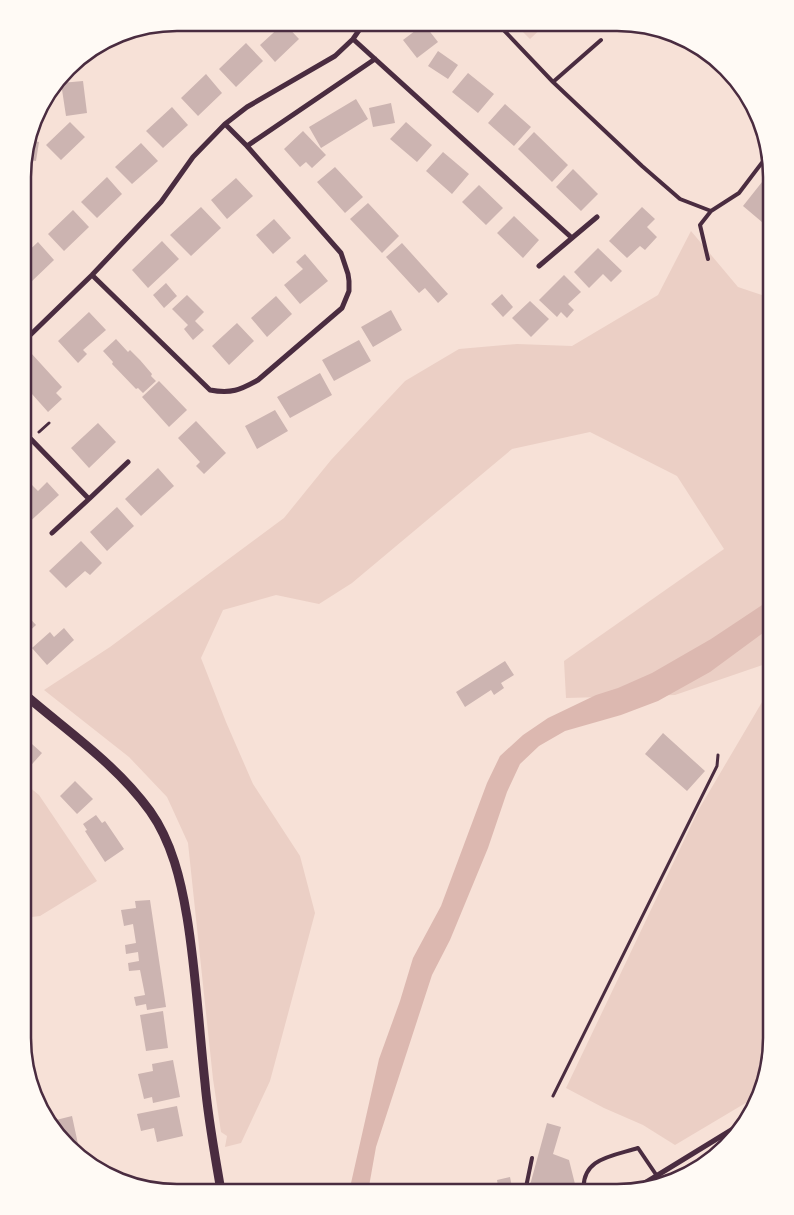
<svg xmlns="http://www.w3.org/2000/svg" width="794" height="1215" font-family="Figtree,sans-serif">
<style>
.green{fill:#ebcfc5}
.water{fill:#dcb8b0}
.building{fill:#ccb4b1}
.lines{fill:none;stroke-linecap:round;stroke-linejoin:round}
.path{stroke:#4a2c40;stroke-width:3}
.service{stroke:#4a2c40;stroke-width:4}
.minor{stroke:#4a2c40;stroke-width:5}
.tertiary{stroke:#4a2c40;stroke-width:9}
.rim{fill:none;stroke:#4a2c40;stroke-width:2.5}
</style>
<rect width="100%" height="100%" fill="#f7e1d7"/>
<path class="green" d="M515,24H546L530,39Z
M691,231L738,287L771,298V662L675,695L566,698L564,661L724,549L677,476L590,432L512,449L352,583L319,604L276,595L223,610L201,658L226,722L253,784L300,856L315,913L270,1081L241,1143L225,1147L227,1136L221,1132L213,1079L188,843L167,797L129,757L44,690L110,647L284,518L331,460L405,381L459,349L517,344L572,346L658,295Z
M771,687V1048L754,1098L675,1145L643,1125L604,1108L566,1088L699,809Z
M23,782L39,795L97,881L40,916L23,918Z"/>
<path class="water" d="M771,599V627L710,672L658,701L621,715L565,731L539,746L520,764L507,792L488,848L450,940L432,975L376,1147L368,1192H349L379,1059L400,1001L413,958L441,906L487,783L500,756L523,735L548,718L596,695L618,688L652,673L711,639Z"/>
<path class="building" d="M284,23L299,39L275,62L260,45Z
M301,23H320L310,32Z
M170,24L161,33L154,26H157Z
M424,24L438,42L417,58L403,40Z
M246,43L263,61L236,87L219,69Z
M438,51L458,65L448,79L428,66Z
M468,73L494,94L478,113L452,92Z
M206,74L222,93L198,116L181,98Z
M83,81L87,113L66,116L61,83Z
M356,99L368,119L321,148L309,127Z
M391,103L395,123L373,127L369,108Z
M505,104L531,127L514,146L488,123Z
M172,107L188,125L163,148L146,131Z
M70,122L85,137L61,160L46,145Z
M406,122L432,145L417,162L390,139Z
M303,131L326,155L312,168L306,162L300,167L284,149Z
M534,132L568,165L552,182L518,149Z
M30,140L39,142L36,161L24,159Z
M141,143L158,161L132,184L115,167Z
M443,152L469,174L452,194L426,171Z
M335,167L363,197L345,213L317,182Z
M573,169L598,194L581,211L556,187Z
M770,172L771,225L769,228L743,206Z
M107,177L122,194L97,218L81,202Z
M236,178L253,196L227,219L211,200Z
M479,185L503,208L486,225L462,202Z
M368,203L399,236L382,253L350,219Z
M201,207L221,228L191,256L170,235Z
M642,207L655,219L647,227L657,237L645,250L640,246L627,258L609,241Z
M73,210L89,227L64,251L48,234Z
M514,216L539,240L523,258L497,233Z
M274,219L291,238L273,254L256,235Z
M162,241L179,259L148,288L132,270Z
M38,242L54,260L30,283L24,276V255Z
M402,243L448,294L438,303L425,288L419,293L386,257Z
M598,248L622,271L611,282L603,274L589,288L574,272Z
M305,254L328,281L300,304L284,285L303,269L296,262Z
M564,275L581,292L568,304L574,310L567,318L561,312L557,317L539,300Z
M166,283L177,296L164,308L153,295Z
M502,294L513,307L503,317L491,304Z
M187,295L204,312L195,321L204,330L193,340L184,329L188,325L172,309Z
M276,296L292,314L267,337L251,318Z
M530,301L549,319L531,337L512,318Z
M391,310L402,330L373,347L361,327Z
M89,312L106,330L83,350L87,354L78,363L58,341Z
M237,323L254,341L229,365L212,346Z
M116,339L128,352L130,350L140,360L152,374L151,376L156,381L143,393L138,388L136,389L112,364L113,362L103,351Z
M359,340L371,361L334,381L322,360Z
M31,353L62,387L56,393L62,399L48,412L24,385V360Z
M320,373L332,395L290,418L277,397Z
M159,381L187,410L169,427L142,397Z
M275,410L288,431L257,449L245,426Z
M196,421L226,453L204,474L196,466L200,462L178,438Z
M98,423L116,442L89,468L71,448Z
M158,468L174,486L141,516L125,499Z
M47,482L59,495L25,526L23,524V494L32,485L38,491Z
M117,507L134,526L107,551L90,532Z
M81,541L102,563L90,575L85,571L66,588L49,571Z
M23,611L36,625L23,637Z
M64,628L74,640L47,665L32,648L50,632L54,637Z
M505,661L514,675L501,683L504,688L494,695L491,690L465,707L456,692Z
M663,733L705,771L687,791L645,754Z
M23,736L42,753L25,772L23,770Z
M75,781L93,799L77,814L60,796Z
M96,815L102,823L105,821L124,849L105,862L85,831L87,830L83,824Z
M150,900L166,1007L147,1010L146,1004L136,1006L134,997L145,995L140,970L129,971L128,963L139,961L138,952L126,954L125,945L136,943L133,924L124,926L121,910L136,908L135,901Z
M163,1011L168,1048L146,1051L140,1015Z
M173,1060L180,1097L153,1103L152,1097L144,1099L138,1074L153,1071L152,1064Z
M177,1106L183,1136L157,1142L154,1128L141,1131L137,1114Z
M72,1116L78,1144L71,1145L52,1121Z
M547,1123L561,1127L553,1154L569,1160L577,1192H532L530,1185Z
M510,1177L513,1192H499L497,1180Z"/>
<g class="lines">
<path class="path" d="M39,432L49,423
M553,1096L717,766L718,755"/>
<path class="service" d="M497,23L553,82L642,166L680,199L711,211L739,193L767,156
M553,82L601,40
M708,259L700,225L711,211
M525,1192L532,1158
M584,1192C580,1158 613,1156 638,1148L657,1176"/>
<path class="minor" d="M353,39L572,238L597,217
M247,146L375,59
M539,266L572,238
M92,275L210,390C231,394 240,390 258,380L342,308L349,291V281L348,274L341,253L247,146L225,124
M24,341L92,275L161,202L193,157L225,124L247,107L335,56L353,39L364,23
M23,431L89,499L128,462
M52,533L89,499
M635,1189L746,1121"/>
<path class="tertiary" d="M23,693C68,732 115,763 150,811C172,842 181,881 187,917C196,972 199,1028 205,1083C208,1119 215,1155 221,1191"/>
</g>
<path d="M0 0H794V1215H0ZM177 31H617A146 146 0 0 1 763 177V1038A146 146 0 0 1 617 1184H177A146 146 0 0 1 31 1038V177A146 146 0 0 1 177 31Z" fill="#fffaf5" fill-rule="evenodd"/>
<path class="rim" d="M177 31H617A146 146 0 0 1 763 177V1038A146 146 0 0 1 617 1184H177A146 146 0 0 1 31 1038V177A146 146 0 0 1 177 31Z"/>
</svg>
